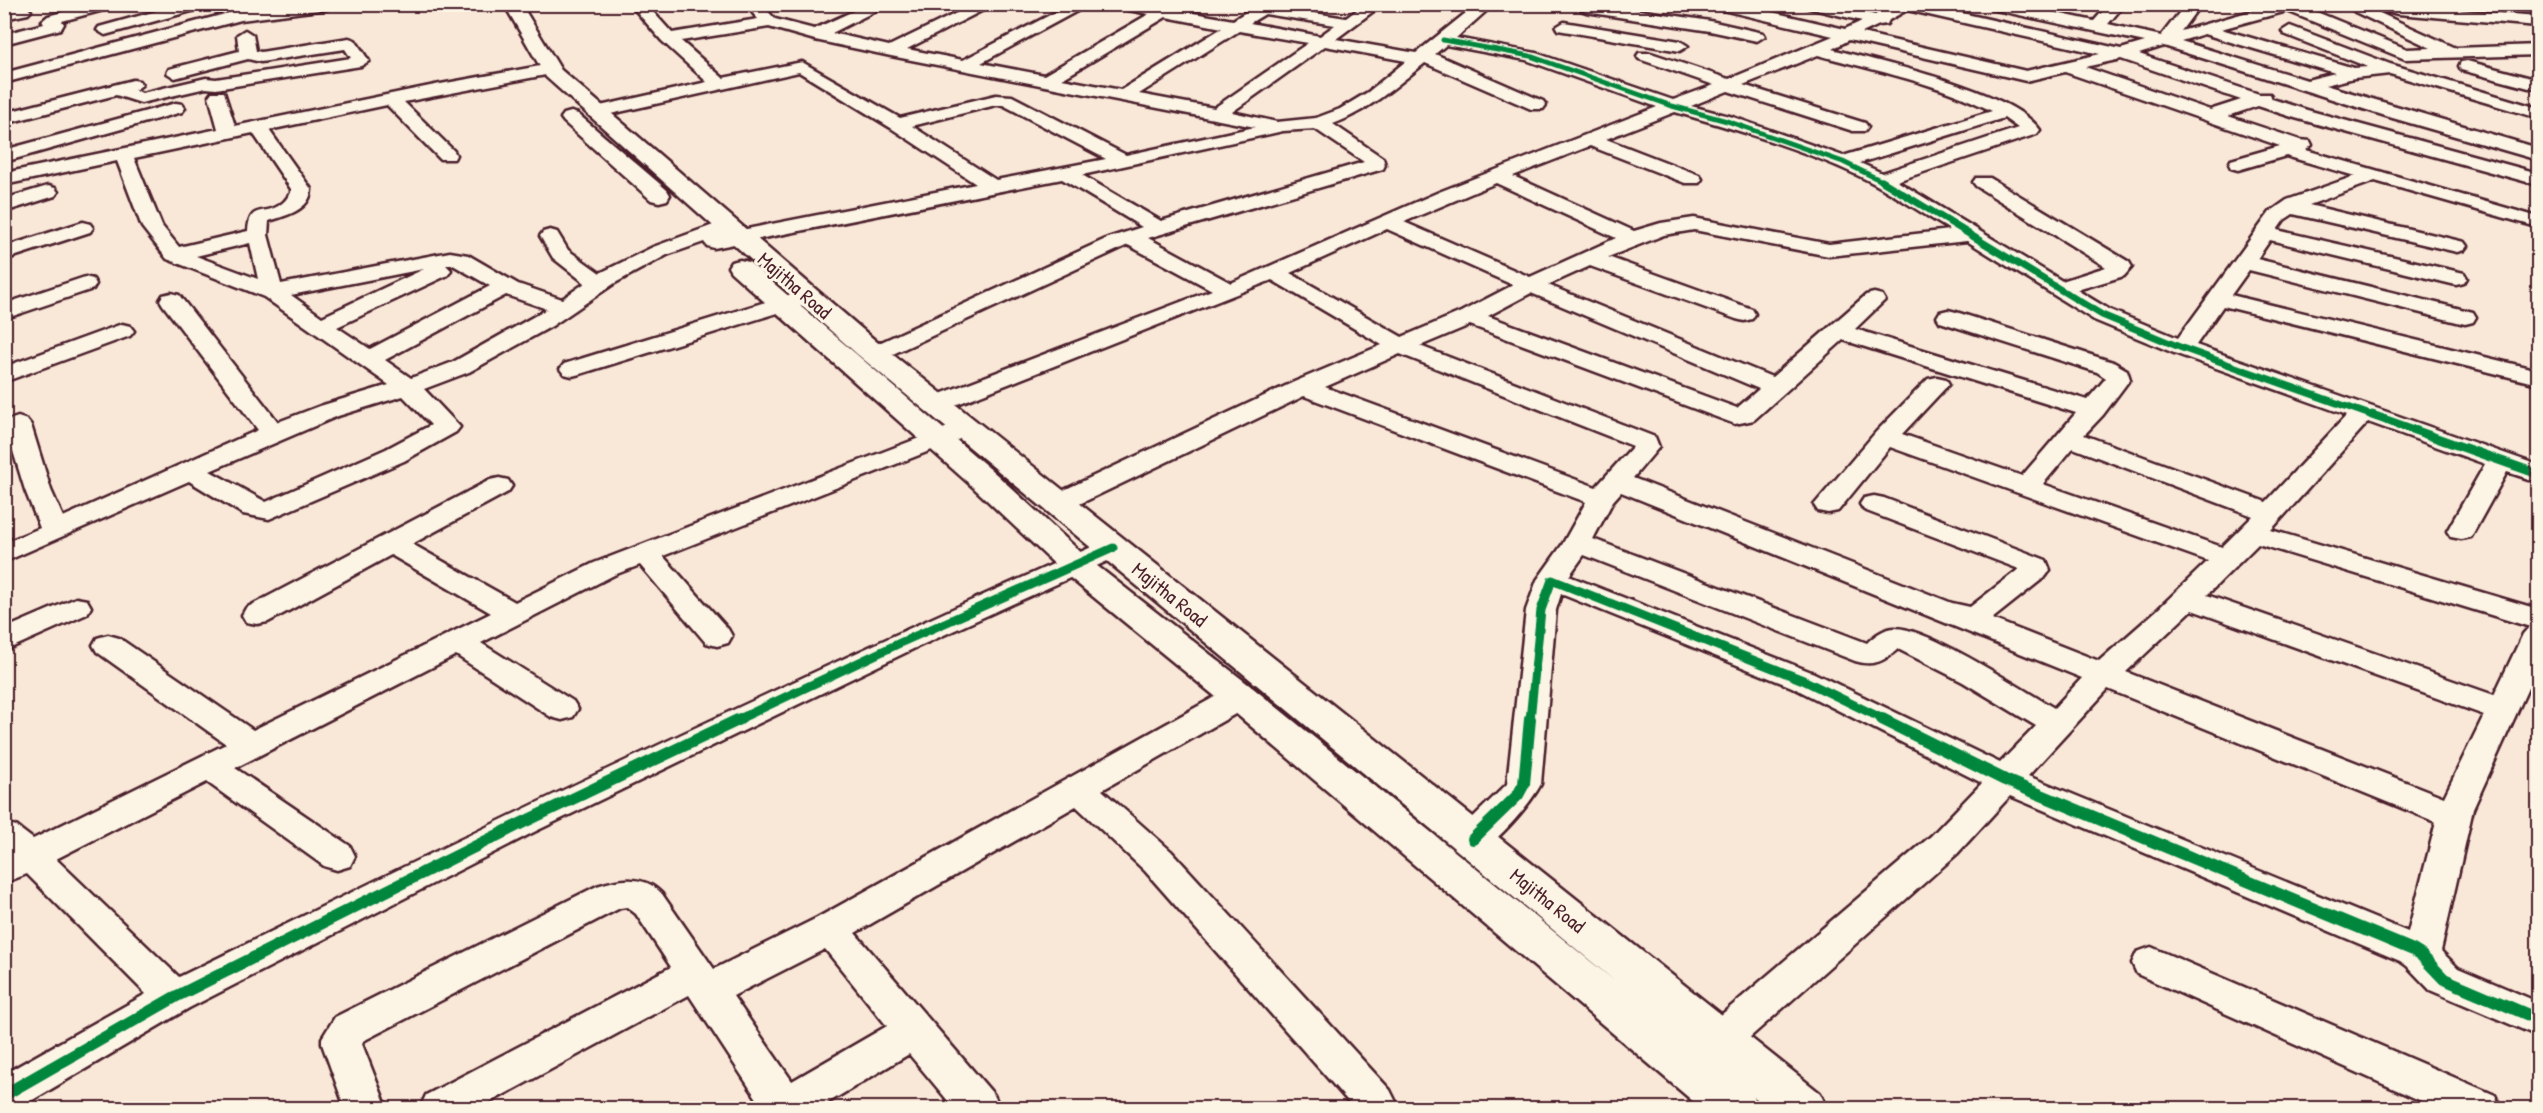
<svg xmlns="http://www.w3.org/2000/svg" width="2543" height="1113" font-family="'Patrick Hand',sans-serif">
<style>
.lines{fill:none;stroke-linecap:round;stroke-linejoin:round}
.street-casing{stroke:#4a1f2b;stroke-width:5}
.secondary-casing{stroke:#4a1f2b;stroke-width:5}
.street{fill:#fcf5e5;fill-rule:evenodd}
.secondary{fill:#fcf5e5;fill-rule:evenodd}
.cycleway-far3-casing{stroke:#fcf5e5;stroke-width:8}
.cycleway-far2-casing{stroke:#fcf5e5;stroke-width:10}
.cycleway-far1-casing{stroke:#fcf5e5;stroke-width:13}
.cycleway-casing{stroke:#fcf5e5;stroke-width:16}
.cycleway-far3{stroke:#00873e;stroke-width:5}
.cycleway-far2{stroke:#00873e;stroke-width:7}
.cycleway-far1{stroke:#00873e;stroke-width:9}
.cycleway{stroke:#00873e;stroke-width:12}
.labels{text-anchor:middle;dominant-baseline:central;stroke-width:6;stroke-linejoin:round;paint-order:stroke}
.street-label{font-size:20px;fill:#4a1f2b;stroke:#fcf5e5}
</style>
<rect width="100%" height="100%" fill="#f9e8d8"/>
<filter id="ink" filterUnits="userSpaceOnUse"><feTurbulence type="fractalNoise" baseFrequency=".0167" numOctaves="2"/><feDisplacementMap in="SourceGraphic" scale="12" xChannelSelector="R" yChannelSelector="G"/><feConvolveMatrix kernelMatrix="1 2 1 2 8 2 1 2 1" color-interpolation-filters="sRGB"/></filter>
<g filter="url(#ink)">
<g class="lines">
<defs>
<path id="street" d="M91,4H117L115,7L62,21L64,24L61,29L4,44V34L44,24L42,21L48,16Z
M182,4H208L206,7L105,35L97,30L99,27Z
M287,4H334L327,9L241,20L4,83V73L240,10Z
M630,4H646L672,33L758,19L745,4H761L775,19L814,29L869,4H889L832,33L889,46L975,4H995L907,49L963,60L1071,4H1090L981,63L1044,75L1149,14L1113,7L1111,4H1146L1161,7L1175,4L1179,8L1177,10L1233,20L1259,4H1277L1276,7L1346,18L1365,4H1383L1336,39L1416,53L1477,4H1494L1456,38L1536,53L1673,100L1714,85L1639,59L1637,56L1639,53H1651L1729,79L1833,36L1710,7L1708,4H1737L1845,29L1862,21L1805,7L1803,4H1831L1875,15L1892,4H1922L2121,49L2145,42L1991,9L1984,4H2015L2094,21L2109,4H2125L2108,24L2161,36L2186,4H2201L2181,31L2276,4H2303L2302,6L2407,49L2431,48L2355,12L2352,9L2355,6L2360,4L2456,48L2538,45V55L2405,59L2287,11L2221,29L2354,68L2368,67L2284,34L2282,31L2290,26L2390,64L2538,108V118L2390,74L2354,78L2325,85L2538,148V160L2389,117L2164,46L2139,54L2259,94H2270L2272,99L2307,110L2538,173V185L2295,118L2258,106L2228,116L2300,140L2310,141L2312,145L2306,150L2538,217L2537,223L2530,225L2375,181L2309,205L2464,242L2467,246L2464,250L2457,252L2293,214L2284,220L2277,230L2464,273L2467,278L2464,283L2456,285L2270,240L2257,259L2473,312L2476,317L2473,322L2465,324L2249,270L2231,295L2538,370V384L2223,306L2196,345L2538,465V482L2507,472L2471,537L2461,539L2451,537L2447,531L2485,464L2368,422L2271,530L2538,609V666L2473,809L2441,951L2458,968L2538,1002V1036L2430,990L2407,966L2400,961L2010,796L1957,854L1722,1062L1708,1067L1694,1062L1688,1050L1694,1038L1931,836L1982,783L1792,687L1561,594L1556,610L1541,784C1532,801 1493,850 1474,852C1470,852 1465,850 1460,848L1455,839L1460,830L1507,784L1526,610L1537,580L1562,545L1586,502L1304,396L1069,509L1059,511L1049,509L1045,503L1049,497L1294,382L1382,345L1272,280L945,409L936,411L927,409L924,404L927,399L1212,290L1128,245L882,359L874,361L866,359L862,354L866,349L1108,238L1142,227L1062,179L714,248L707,246L704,242L667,255L615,283L552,326L469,372L424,389L460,427L456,432L404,461L269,519L243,514L189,481L4,562V543L40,528L25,490L5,425L9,420L18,417L27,420L31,425L51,490L63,517L258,430L163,305L160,300L163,295L171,293L179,295L278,422L320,406L389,385L264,297L167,259L142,227L117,161L4,185V173L218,129L209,96L212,92H224L235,126L435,85L551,64L559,69L551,74L404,102L454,151L456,155L454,159H440L387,105L269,130L311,189C311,210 285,216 269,221L268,235L281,284L450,252L468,255L518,284L562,299L585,283L553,258L540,236L543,232L550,230L557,232L568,250L600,273L653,247L727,220L734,222L737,226L734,230L726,233L976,184L891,128L799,72L597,117L591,116L588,112L591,108L707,82L662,41ZM1907,10L2100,54L2026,71L1862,33L1879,25L1887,24L1889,20ZM1265,14L1335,25L1320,36L1250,23ZM1166,17L1222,28L1121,90L1062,79ZM769,27L815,40L891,56L1255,127L1126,155L1012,96L996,95L900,118L802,62L723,78L681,41ZM1239,31L1308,43L1214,108L1139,94ZM2204,34L2335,73L2307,80L2181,41ZM1849,40L2026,81L2065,72L2280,146L2231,160L2229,164L2231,168L2238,170L2286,156L2355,176L2287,200L2270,212L2178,338L2110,310L2077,290L2124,276L2132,267L2129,262L1990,178H1976L1973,182L1976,186L2106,267L2062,281L1897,181L2037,134L2040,130C2013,90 1879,62 1832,49ZM1446,45L1526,60L1657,107L1439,192L1231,283L1148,238L1383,169L1385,165L1383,158L1333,124C1368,111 1395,87 1425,63L1531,109H1543L1546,105L1543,101L1435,54ZM1325,46L1406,61L1368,92L1340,109L1316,118L1277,122L1232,112ZM1818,55C1876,71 1938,83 1992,111L1843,156L1733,117L1691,106L1728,91L1853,131H1865L1868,127L1865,123L1743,85ZM2121,59L2241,100L2210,110L2085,67ZM996,105H1003L1106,159L996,180L912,126ZM1675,112C1738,130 1817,153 1875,184C1900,198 1925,215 1950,230L1829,244L1694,218L1661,223L1634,231L1513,176L1590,146L1685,183H1699L1702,179L1699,175L1606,139ZM2004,118L2018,128L1882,173L1860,163ZM1315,129L1364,162L1161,221L1082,175L1283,131ZM253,133L291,189V193C288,196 285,202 281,204C264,217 250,202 248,231L179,247L162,226L134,158ZM1496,183L1616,238L1530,277L1404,222ZM1387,229L1513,285L1461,312L1402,337L1290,273ZM1694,230L1829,256L1967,241L2094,320L2174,353L2347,415L2266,502L2084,435L2103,415L2130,379L2127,370L2113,362L1956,312L1948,310L1940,312L1937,317L1940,322L2097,372L2106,378L2087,400L1855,329L1885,300L1882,295L1874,293L1866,295L1772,377L1548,285L1590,266L1736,319L1744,321L1752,319L1755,314L1752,309L1608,257L1664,235ZM250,243L258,279L196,256ZM446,265H453L490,286L370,349L337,327L448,275L451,270ZM424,269L322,317L291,295ZM1531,293L1759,389L1737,408L1488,316ZM506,295L547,309L453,362L411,378L385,360ZM1470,325L1735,424L1754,420L1843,340L2076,413L2022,476L1902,434L1949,384L1946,379L1937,377L1928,379L1876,432L1814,505L1818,511L1828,513L1838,511L1890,447L2208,561L2156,611L2099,661L1992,619L2046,576L2050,570L2046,560L1884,498L1874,496L1864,498L1860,504L1864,510L2019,569L1970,607L1952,603L1633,478L1659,447L1655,437L1420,346ZM1400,354L1633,446L1596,487L1325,387ZM403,396L431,425L386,449L266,502L210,471L338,416ZM2073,448L2253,516L2222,547L2043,484ZM1621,492L2082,678L2054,708C2022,689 1928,628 1895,628C1884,628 1874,636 1867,643L1593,539L1613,501ZM2258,544L2527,626H2530L2523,634L2494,695L2207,595ZM1584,555L1855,661C1875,667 1883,661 1898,649L1963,682L2036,726L2000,763L1814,673L1569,576ZM2192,610L2484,715L2444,797L2126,672ZM2108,689L2436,822L2408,932L2028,776Z
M1580,4H1599L1710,21L1763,33L1765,36L1757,41L1710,31L1586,12L1581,10L1578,7Z
M2378,4L2538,16V26L2398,14L2381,10Z
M23,6L28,8L31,11L28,14L4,19V10Z
M1564,22L1680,41L1688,46L1680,51L1558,30L1556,27Z
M245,30L253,35L256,51L261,52L349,38L355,40L369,61L361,66L216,89L206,88L141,103L116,95L4,124V113L133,80L139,81L142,85L135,90L142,93L206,78L216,79L351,58L345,49L261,62L248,59L175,78L167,73L169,69L239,51L237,35Z
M2467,61L2535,79L2537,83L2535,87L2529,88L2461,70L2459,66L2461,62Z
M176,103L182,104L185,108L182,112L4,162V150Z
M48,186L55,188L58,192L55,196L4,212V199Z
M83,222L90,224L93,228L90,232L4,260V247Z
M85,277L93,279L96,284L93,289L4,319V304Z
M808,289L816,291L819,296L816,301L580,374L572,376L564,374L560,369L564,364Z
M122,324L130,326L134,331L130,336L4,382V367Z
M966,420L975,423L979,428L975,433L663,556L728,629L732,636L728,643L717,646L706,643L640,565L614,575L481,643L573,701L578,709L573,717L562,720L551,717L456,655L235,768L350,846L355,856L350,866L337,870L324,866L207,782L56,859L179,977C485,826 791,679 1103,542L1113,540L1123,542L1127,548L1123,554L913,649L534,832L189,1008L19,1108H4V1074L146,994L27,874L4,883V822L16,826L33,839L226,744L97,652L93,645L97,638L108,635L119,638L253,730L491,613L391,555L268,622L257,624L246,622L242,615L246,608L490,480L499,478L508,480L512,486L508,492L412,544L515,602L594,563Z
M76,598L87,600L91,607L87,614L4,651V629Z
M1240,686L1251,689L1256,697L1251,705L1102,790L1171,851L1390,1090L1399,1108H1354L1145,871L1076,806L855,933L994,1095L1000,1108H954L909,1054L819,1108H763L689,995L479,1108H420L426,1095L671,967L636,914L627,907L620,908L363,1041L362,1044L387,1108H345L322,1044V1038L335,1017L597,886C620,879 644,874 662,894L714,969L817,918L1229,689ZM825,949L887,1026L792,1081L733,996Z
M2151,947L2495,1095L2501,1108H2437L2137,974L2132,963L2137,952Z"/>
<path id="secondary" d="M504,4H521L561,70L877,342L1820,1093L1827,1108H1768L1754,1097L1759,1108H1701L1227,706L1063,572L974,488L731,272L728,267L731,262L740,260L749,262L996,474L1087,558L1253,688L1616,982L857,354L546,77Z
M571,112L578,114L667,190L670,195L667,200L659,202L651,200L564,122L561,118L564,114Z"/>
</defs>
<use href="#street" class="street-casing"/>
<use href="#secondary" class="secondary-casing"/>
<use href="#street" class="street"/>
<use href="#secondary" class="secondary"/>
<defs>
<path id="cycleway-far3" d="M1443,40L1530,56L1672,106L1727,121L1843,162L1884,182"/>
<path id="cycleway-far2" d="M1882,181L2102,315L2182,348L2376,417"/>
<path id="cycleway-far1" d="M2372,415L2538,474
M737,720L902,642L1113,548
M1530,720L1541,610L1552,580L1803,680L1885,720"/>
<path id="cycleway" d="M1882,719L2005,780L2413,950L2421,955L2444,979L2538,1019
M1473,839L1518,795L1524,784L1530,719
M4,1095L175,997L522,823L740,719"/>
</defs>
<use href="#cycleway-far3" class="cycleway-far3-casing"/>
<use href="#cycleway-far2" class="cycleway-far2-casing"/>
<use href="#cycleway-far1" class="cycleway-far1-casing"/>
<use href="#cycleway" class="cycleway-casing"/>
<use href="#cycleway-far3" class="cycleway-far3"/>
<use href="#cycleway-far2" class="cycleway-far2"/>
<use href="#cycleway-far1" class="cycleway-far1"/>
<use href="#cycleway" class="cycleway"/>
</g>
</g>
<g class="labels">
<g class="street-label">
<text transform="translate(795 285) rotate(41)">Majitha Road</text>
<text transform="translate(1170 594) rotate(39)">Majitha Road</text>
<text transform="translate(1548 900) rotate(39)">Majitha Road</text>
</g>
</g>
<rect width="2543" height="1113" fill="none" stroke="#fcf5e5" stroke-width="24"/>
<rect x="12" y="12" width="2519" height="1089" fill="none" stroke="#4a1f2b" stroke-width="2" filter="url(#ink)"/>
</svg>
